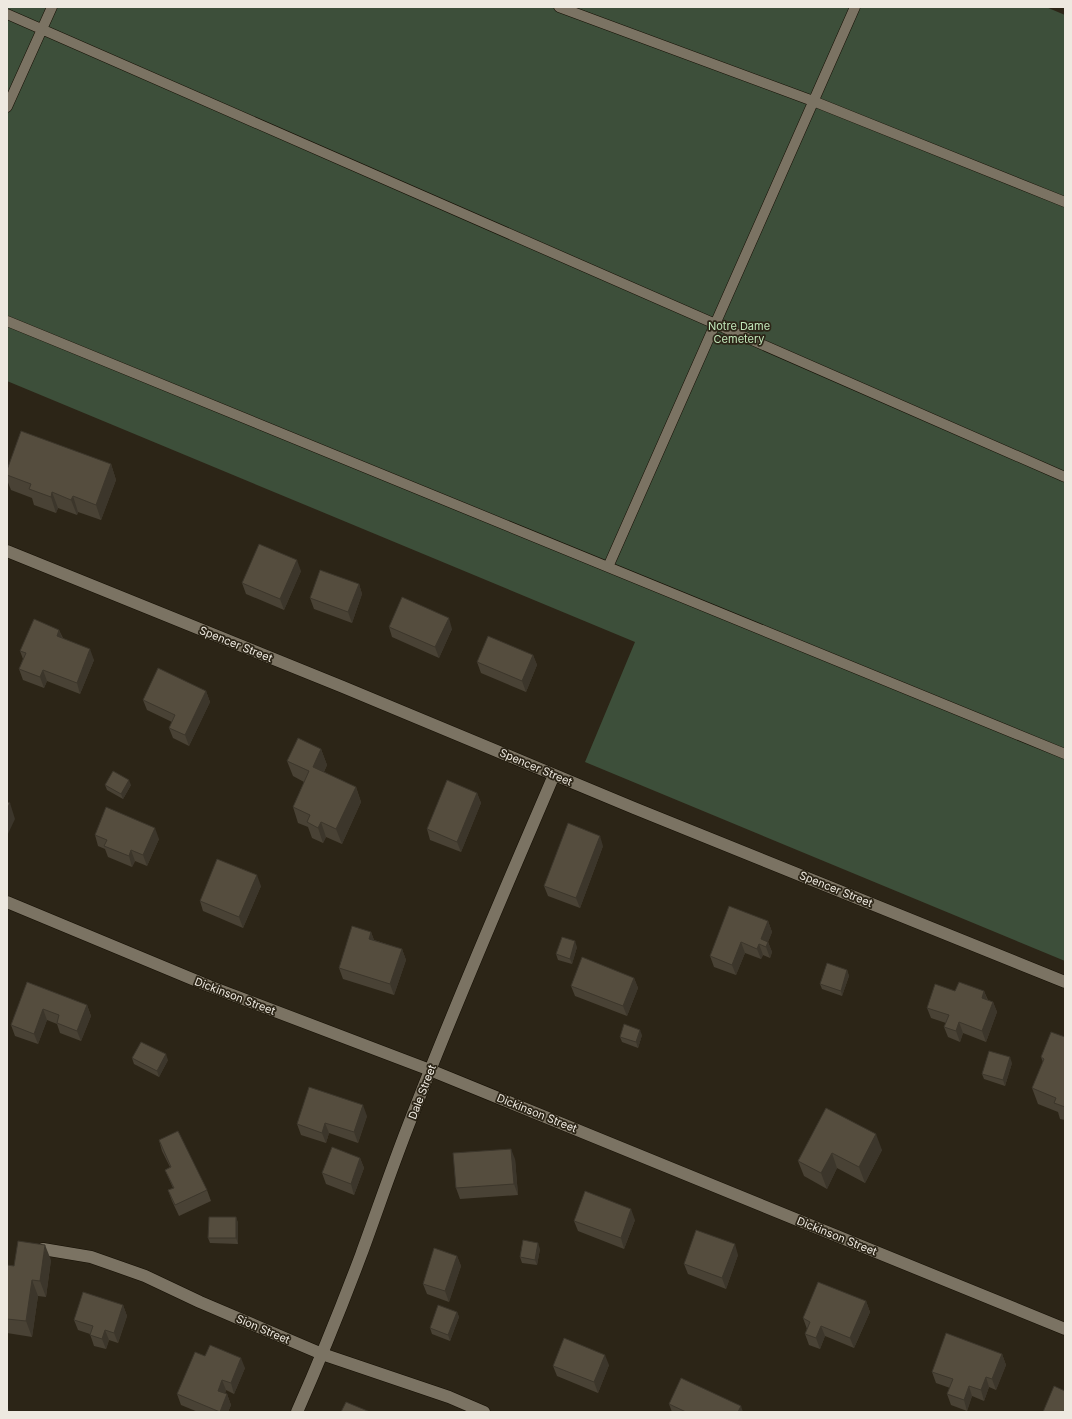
<svg xmlns="http://www.w3.org/2000/svg" width="1072" height="1419" font-family="Inter,sans-serif">
<style>
.green{fill:#3d4f3a}
.lines{fill:none;stroke-linecap:round;stroke-linejoin:round}
.service-casing{stroke:#140e03;stroke-width:11}
.minor-casing{stroke:#140e03;stroke-width:13}
.service{stroke:#7b7363;stroke-width:10}
.minor{stroke:#7b7363;stroke-width:12}
.wall{fill:#494235}
.shaded-wall{fill:#3c362b}
.building{fill:#554d3e;stroke:#3c362b}
.labels{text-anchor:middle;dominant-baseline:central;stroke-width:3.5;stroke-linejoin:round;paint-order:stroke}
.park-label{font-size:11px;fill:#c1e7ba;stroke:#2c2517}
.street-label{font-size:11px;fill:#eee9e0;stroke:#2c2517}
</style>
<rect width="100%" height="100%" fill="#2c2517"/>
<path class="green" d="M7,7H1046L1065,15V961L585,762L635,642L7,381Z"/>
<g class="lines">
<defs>
<path id="service" d="M559,7L813,101L1065,202
M7,14L1065,477
M7,107L52,7
M7,321L1065,754
M608,567L855,7"/>
<path id="minor" d="M7,551L343,687L634,808L1065,982
M7,902L209,986L430,1070L1065,1329
M43,1249L91,1257L145,1276L200,1302L322,1354L449,1397L484,1412
M297,1412C320,1360 341,1308 361,1255C379,1206 396,1155 416,1106C459,995 507,885 554,775"/>
</defs>
<use href="#service" class="service-casing"/>
<use href="#minor" class="minor-casing"/>
<use href="#service" class="service"/>
<use href="#minor" class="minor"/>
</g>
<path class="wall" d="M111,464L116,480L101,520L78,512L77,515L58,508L56,513L34,505L32,498L11,490L7,480V470Z
M301,571L284,610L246,594L242,583Z
M359,584L362,594L352,623L314,609L310,598Z
M389,627L452,629L439,658L392,637Z
M59,630L63,638L94,660L80,694L47,681L44,688L23,680L19,669L23,659L20,651Z
M533,655L537,665L526,692L481,673L477,662Z
M206,691L210,702L189,746L173,738L169,728L172,722L147,710L143,700Z
M321,749L327,765L324,772L356,787L361,802L342,844L326,837L323,843L312,838L308,827L298,823L293,807L304,782L293,776L287,761Z
M105,785H131L123,799L107,790Z
M477,793L481,803L461,852L430,840L427,829Z
M95,835L159,839L147,866L135,861L132,867L108,857L105,849L98,846Z
M603,846L580,908L548,896L544,886Z
M261,886L243,928L203,911L200,901Z
M768,921L772,932L768,942L772,952L770,958L763,955L761,959L745,953L736,975L714,967L710,956Z
M371,932L374,940L402,949L406,960L394,995L343,979L339,968Z
M577,947L572,964L558,960L556,954Z
M847,970L849,976L842,996L822,989L820,984Z
M634,978L638,988L627,1016L575,996L571,986Z
M27,982L87,1005L91,1016L81,1041L60,1033L57,1024L47,1020L38,1044L15,1036L11,1025Z
M955,991H984L988,1000L993,1002L997,1012L986,1042L963,1033L960,1042L948,1037L944,1027L946,1023L931,1018L927,1008Z
M642,1035L638,1048L622,1042L620,1037Z
M1065,1037V1120L1060,1119L1058,1112L1038,1104L1032,1088L1043,1062L1041,1057Z
M132,1058L168,1060L159,1077L134,1064Z
M1012,1063L1005,1086L984,1079L982,1074Z
M826,1108L882,1150L865,1183L837,1168L827,1189L804,1176L798,1161Z
M367,1116L358,1143L329,1133L326,1143L301,1135L297,1124Z
M159,1140L207,1190L211,1201L179,1216L172,1201L168,1190L173,1188L165,1170L170,1167L162,1151Z
M360,1158L364,1168L354,1195L326,1184L322,1173Z
M515,1159L518,1195L460,1199L456,1188Z
M236,1217L238,1223V1244L210,1243L208,1238Z
M635,1220L624,1249L578,1231L574,1221Z
M540,1249L537,1265L522,1263L520,1257Z
M738,1255L726,1289L688,1274L684,1264Z
M457,1256L461,1266L449,1302L427,1294L423,1284Z
M51,1260L46,1297L38,1296L32,1337L7,1333V1265L14,1266Z
M866,1301L870,1312L854,1348L825,1336L820,1349L809,1345L805,1334L807,1329L803,1318Z
M123,1305L127,1316L118,1343L109,1340L106,1349L94,1346L90,1334L78,1330L74,1320Z
M457,1312L459,1317L450,1341L432,1334L430,1328Z
M1002,1354L1006,1365L996,1390L989,1387L984,1401L972,1396L967,1411L951,1405L947,1394L950,1388L936,1383L932,1372Z
M205,1356L245,1368L234,1394L226,1390L225,1394H227L231,1405L228,1412H198L181,1405L177,1394Z
M609,1365L598,1393L557,1376L553,1366Z
M669,1404L743,1412H672Z"/>
<path class="shaded-wall" d="M111,464L116,480L101,520L96,505Z
M52,492L58,508L56,513L51,497Z
M73,496L78,512L77,515L71,500Z
M297,560L301,571L284,610L280,599Z
M359,584L362,594L352,623L348,612Z
M449,618L452,629L439,658L435,647Z
M59,630L63,640L57,636Z
M90,649L94,660L80,694L77,683Z
M533,655L537,665L526,692L522,681Z
M43,670L47,681L44,688L40,677Z
M206,691L210,702L189,746L185,735Z
M321,749L327,765L319,782L313,767Z
M129,780L131,785L123,799L121,794Z
M356,787L361,802L342,844L336,829Z
M477,793L481,803L461,852L457,842Z
M10,803L15,819L7,836V809Z
M321,822L326,837L323,843L318,828Z
M155,828L159,839L147,866L143,855Z
M600,836L603,846L580,908L576,898Z
M131,850L135,861L132,867L129,856Z
M257,875L261,886L243,928L239,917Z
M768,921L772,932L766,947L761,939Z
M371,932L375,943L369,939Z
M575,941L577,947L572,964L570,959Z
M741,942L745,953L736,975L732,965Z
M768,942L772,952L770,958L766,947Z
M759,944L763,955L761,959L757,949Z
M402,949L406,960L394,995L390,984Z
M847,970L849,976L842,996L841,991Z
M634,978L638,988L627,1016L623,1006Z
M984,991L988,1002L982,998Z
M993,1002L997,1012L986,1042L982,1031Z
M87,1005L91,1016L81,1041L77,1031Z
M43,1009L47,1020L38,1044L34,1034Z
M959,1022L963,1033L960,1042L956,1031Z
M640,1030L642,1035L638,1048L636,1042Z
M166,1054L168,1060L159,1077L157,1071Z
M1010,1057L1012,1063L1005,1086L1003,1080Z
M363,1105L367,1116L358,1143L354,1132Z
M325,1123L329,1133L326,1143L322,1133Z
M876,1134L882,1150L865,1183L859,1167Z
M511,1149L515,1159L518,1195L514,1184Z
M832,1153L837,1168L827,1189L821,1173Z
M360,1158L364,1168L354,1195L351,1184Z
M631,1209L635,1220L624,1249L621,1238Z
M236,1217L238,1223V1244L236,1238Z
M538,1243L540,1249L537,1265L535,1260Z
M735,1244L738,1255L726,1289L722,1278Z
M45,1245L51,1260L46,1297L40,1281Z
M457,1256L461,1266L449,1302L445,1291Z
M32,1280L38,1296L32,1337L26,1321Z
M866,1301L870,1312L854,1348L850,1338Z
M123,1305L127,1316L118,1343L114,1333Z
M457,1312L459,1317L450,1341L448,1335Z
M821,1326L825,1336L820,1349L816,1338Z
M105,1330L109,1340L106,1349L102,1339Z
M1002,1354L1006,1365L996,1390L992,1379Z
M605,1355L609,1365L598,1393L594,1382Z
M241,1358L245,1368L234,1394L231,1383Z
M986,1377L989,1387L984,1401L981,1390Z
M222,1380L226,1390L222,1401L218,1391Z
M969,1386L972,1396L967,1411L964,1400Z
M227,1394L231,1405L228,1412H220Z
M7,1405L9,1411V1412H7Z
M741,1406L743,1412H738Z"/>
<path class="building" d="M21,431L111,464L96,505L73,496L71,500L52,492L51,497L29,489L31,484L7,475V470Z
M259,544L297,560L280,599L242,583Z
M320,570L359,584L348,612L310,598Z
M402,597L449,618L435,647L389,627Z
M34,619L59,630L57,636L90,649L77,683L43,670L40,677L19,669L26,653L20,651Z
M488,636L533,655L522,681L477,662Z
M158,668L206,691L185,735L169,728L175,715L143,700Z
M298,738L321,749L313,767L356,787L336,829L321,822L318,828L307,822L310,815L293,807L309,771L287,761Z
M113,771L129,780L121,794L105,785Z
M447,780L477,793L457,842L427,829Z
M7,802L10,803L7,809Z
M106,807L155,828L143,855L131,850L129,856L104,846L107,840L95,835Z
M568,823L600,836L576,898L544,886Z
M217,859L257,875L239,917L200,901Z
M729,906L768,921L761,939L768,942L766,947L759,944L757,949L741,942L732,965L710,956Z
M352,926L371,932L369,939L402,949L390,984L339,968Z
M562,937L575,941L570,959L556,954Z
M582,957L634,978L623,1006L571,986Z
M827,963L847,970L841,991L820,984Z
M27,982L87,1005L77,1031L57,1023L59,1015L43,1009L34,1034L11,1025Z
M959,982L984,991L982,998L993,1002L982,1031L959,1022L956,1031L944,1027L949,1015L927,1008L935,984L955,991Z
M624,1024L640,1030L636,1042L620,1037Z
M1051,1032L1065,1037V1107L1054,1103L1056,1098L1032,1088L1044,1059L1041,1057Z
M141,1042L166,1054L157,1071L132,1058Z
M989,1051L1010,1057L1003,1080L982,1074Z
M309,1087L363,1105L354,1132L325,1123L322,1133L297,1124Z
M826,1108L876,1134L859,1167L832,1153L821,1173L798,1161Z
M178,1131L207,1190L175,1205L168,1190L174,1188L165,1170L171,1167L159,1140Z
M332,1147L360,1158L351,1184L322,1173Z
M511,1149L514,1184L456,1188L453,1153Z
M585,1191L631,1209L621,1238L574,1221Z
M209,1217H236V1238H208Z
M696,1230L735,1244L722,1278L684,1264Z
M523,1240L538,1243L535,1260L520,1257Z
M18,1241L45,1245L40,1281L32,1280L26,1321L7,1319V1265L14,1266Z
M434,1248L457,1256L445,1291L423,1284Z
M818,1282L866,1301L850,1338L821,1326L816,1338L805,1334L810,1322L803,1318Z
M83,1292L123,1305L114,1333L105,1330L102,1339L90,1335L93,1326L74,1320Z
M438,1305L457,1312L448,1335L430,1328Z
M946,1333L1002,1354L992,1379L986,1377L981,1390L969,1386L964,1400L947,1394L953,1379L932,1372Z
M564,1338L605,1355L594,1382L553,1366Z
M210,1345L241,1358L231,1383L222,1380L218,1391L227,1394L220,1412L177,1394L195,1352L205,1356Z
M681,1378L741,1406L738,1412H686L669,1404Z
M1054,1386L1065,1391V1412H1043Z
M346,1402L370,1412H341Z"/>
<g class="labels">
<g class="park-label">
<text x="739" y="326">Notre Dame<tspan x="739" dy="13">Cemetery</tspan></text>
</g>
<g class="street-label">
<text transform="translate(236 644) rotate(22)">Spencer Street</text>
<text transform="translate(536 767) rotate(23)">Spencer Street</text>
<text transform="translate(836 889) rotate(22)">Spencer Street</text>
<text transform="translate(235 996) rotate(21)">Dickinson Street</text>
<text transform="translate(422 1092) rotate(-69)">Dale Street</text>
<text transform="translate(537 1113) rotate(22)">Dickinson Street</text>
<text transform="translate(837 1236) rotate(22)">Dickinson Street</text>
<text transform="translate(263 1329) rotate(23)">Sion Street</text>
</g>
</g>
<rect width="1072" height="1419" fill="none" stroke="#eee9e0" stroke-width="16"/>
</svg>
